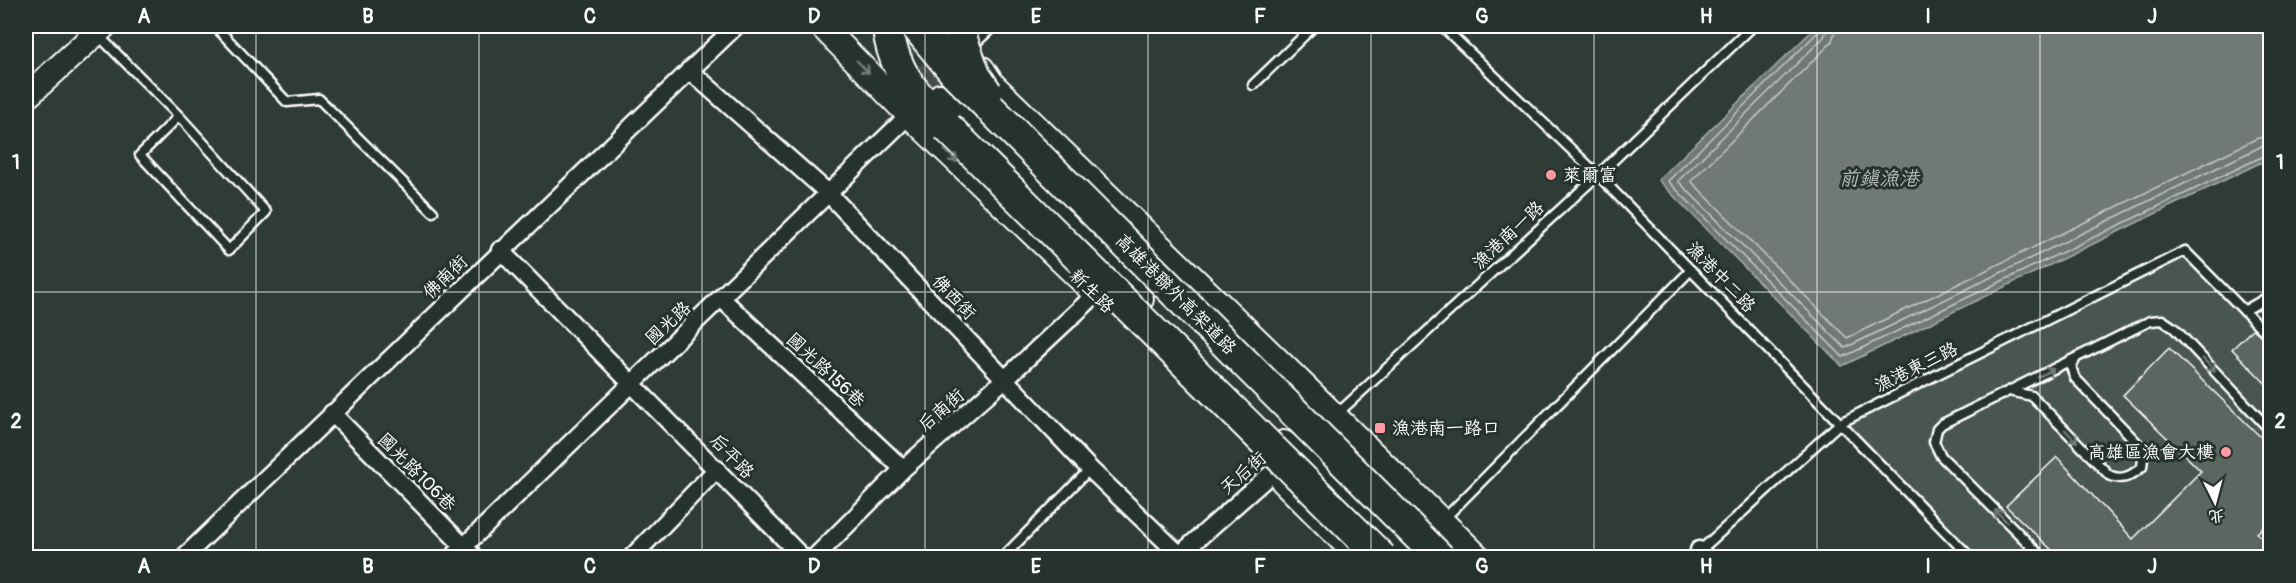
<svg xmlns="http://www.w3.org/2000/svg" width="2296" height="583" viewBox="0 0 2296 583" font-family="Pangolin,'LXGW WenKai TC',sans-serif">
<rect width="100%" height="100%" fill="#2f3b35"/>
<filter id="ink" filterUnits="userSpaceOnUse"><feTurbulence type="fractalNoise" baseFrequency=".0167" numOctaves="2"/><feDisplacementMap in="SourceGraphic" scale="12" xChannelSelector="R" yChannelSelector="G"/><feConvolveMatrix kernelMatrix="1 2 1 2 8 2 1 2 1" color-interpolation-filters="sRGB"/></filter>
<g filter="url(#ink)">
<path fill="#4a544f" stroke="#a4aaa7" stroke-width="1.5" d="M 2185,251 L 2270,338 L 2270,557 L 1971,557 L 1840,423 Z"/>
<path fill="#707975" stroke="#a9afac" stroke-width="1.5" d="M 1817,26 L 2270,26 L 2270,158 L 1842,366 L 1658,180 Z"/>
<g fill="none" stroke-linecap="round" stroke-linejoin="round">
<path stroke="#c6c9c8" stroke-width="1.5" d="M 1820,26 L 1818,32 L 1668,181 L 1843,357 L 2270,153
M 1828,26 L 1824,37 L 1678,181 L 1845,348 L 2262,146 L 2270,145
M 1837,26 L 1831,43 L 1691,181 L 1847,338 L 2258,138 L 2270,136"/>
</g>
<path fill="#5b6661" stroke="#fff" stroke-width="1.5" d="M 2271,312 L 2271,328 L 2262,320 Z
M 2253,329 L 2271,343 L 2271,389 L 2232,349 Z
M 2169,348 L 2271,447 L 2271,520 L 2257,533 L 2271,547 L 2271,551 L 2264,558 L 2060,558 L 2006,506 L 2057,457 L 2133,539 L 2201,471 L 2123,395 Z"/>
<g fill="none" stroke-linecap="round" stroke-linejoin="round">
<path stroke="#444f49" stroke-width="24" stroke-dasharray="24 12" stroke-linecap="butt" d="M 894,40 L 940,96"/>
<g stroke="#fff" stroke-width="13">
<path id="lane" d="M 215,26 L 287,102 L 319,99 L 433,212
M 1442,26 L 1598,175 L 1971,558
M 97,34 L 179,116 L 266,212 L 229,250 L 140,155 L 179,116
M 971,47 L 994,26
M 1253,85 L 1314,26
M 2244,311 L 2270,296
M 2013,392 L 2032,396 L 2109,475 C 2122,482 2132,475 2142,467 L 2144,450 L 2075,378 L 2071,367 L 2076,358
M 1337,414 L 1598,175 L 1753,26
M 1442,521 L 1691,270
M 1002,558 L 1090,469
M 1692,558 L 1840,423 L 2185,251 L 2270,337
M 2043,558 L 1941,456 L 1934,442 L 1937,429 L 1942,424 L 2150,321 L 2162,320 L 2174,328 L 2270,430"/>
</g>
<g stroke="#fff" stroke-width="21">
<path id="street" d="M 689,70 L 827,192 L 1090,469 L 1183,558
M 500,250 L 803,558
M 722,299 L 903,469
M 332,413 L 475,558
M 1699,550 L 1706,558
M 183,558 L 736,26
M 452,558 L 909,115
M 631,558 L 717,469
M 814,558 L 903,469 L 1005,379 L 1096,294
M 1176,558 L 1290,457"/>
</g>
<g stroke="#fff" stroke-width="28">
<path id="secondary" d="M 822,26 L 909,115 L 1091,289
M 982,69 L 992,84 L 1299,381 L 1314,433
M 940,96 L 1141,299
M 26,97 L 104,26
M 1301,383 L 1479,558
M 1284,443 L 1325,476 L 1404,558
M 1283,481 L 1360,558"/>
</g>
<g stroke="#fff" stroke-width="34">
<path id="highway" d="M 889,36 C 897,78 919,97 947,127"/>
</g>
<use href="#lane" stroke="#26332d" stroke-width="8"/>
<use href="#street" stroke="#26332d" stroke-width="16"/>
<use href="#secondary" stroke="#26332d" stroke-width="24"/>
<use href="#highway" stroke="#26332d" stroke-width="30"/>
<g stroke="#fff" stroke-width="34" stroke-linecap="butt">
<path id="highway-bridge" d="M 916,26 L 954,72 L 1440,558
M 957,26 L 975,75 L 987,93
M 947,127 L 1382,558"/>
</g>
<use href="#highway-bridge" stroke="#26332d" stroke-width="30"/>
</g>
<defs><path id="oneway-shaft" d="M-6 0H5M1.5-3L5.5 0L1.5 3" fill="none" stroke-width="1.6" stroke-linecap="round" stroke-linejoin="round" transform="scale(1.5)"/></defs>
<g stroke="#727a76">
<use href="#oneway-shaft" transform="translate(863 67) rotate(46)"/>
<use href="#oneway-shaft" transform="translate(951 156) rotate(44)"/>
<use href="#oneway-shaft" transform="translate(2209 365) rotate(47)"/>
<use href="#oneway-shaft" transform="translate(2046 373) rotate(-27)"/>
<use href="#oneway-shaft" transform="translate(2071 436) rotate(46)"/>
<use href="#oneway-shaft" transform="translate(2001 516) rotate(-135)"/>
</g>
</g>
<path fill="none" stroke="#fff" stroke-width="1.5" stroke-opacity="0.55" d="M 256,26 L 256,558M 479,26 L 479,558M 702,26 L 702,558M 925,26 L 925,558M 1148,26 L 1148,558M 1371,26 L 1371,558M 1594,26 L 1594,558M 1817,26 L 1817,558M 2040,26 L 2040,558M 26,292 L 2270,292"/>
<g fill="#ff9aa2" stroke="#26332d" stroke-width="2">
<circle cx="1551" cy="175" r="6"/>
<rect x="1374" y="422" width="12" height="12" rx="3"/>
<circle cx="2226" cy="452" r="6"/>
</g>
<g text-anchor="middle" stroke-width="6" stroke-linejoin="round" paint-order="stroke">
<g font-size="18" fill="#fff" stroke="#26332d" text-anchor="start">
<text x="1563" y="181">萊爾富</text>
<text x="1392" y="434">漁港南一路口</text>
<text x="2214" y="458" text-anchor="end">高雄區漁會大樓</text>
</g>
<g font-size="18" fill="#fff" stroke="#26332d">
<text transform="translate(1508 235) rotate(-43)" y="6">漁港南一路</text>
<text transform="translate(445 277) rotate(-44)" y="6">佛南街</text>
<text transform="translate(1721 277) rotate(46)" y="6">漁港中二路</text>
<text transform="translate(1092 291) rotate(44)" y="6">新生路</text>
<text transform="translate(1176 294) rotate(45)" y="6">高雄港聯外高架道路</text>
<text transform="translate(954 297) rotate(46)" y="6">佛西街</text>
<text transform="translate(668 323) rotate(-43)" y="6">國光路</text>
<text transform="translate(1916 367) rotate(-26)" y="6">漁港東三路</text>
<text transform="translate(826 370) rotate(43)" y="6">國光路156巷</text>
<text transform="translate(941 410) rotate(-41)" y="6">后南街</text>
<text transform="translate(732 456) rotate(46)" y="6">后平路</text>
<text transform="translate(417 472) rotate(45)" y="6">國光路106巷</text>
<text transform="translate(1243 473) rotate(-41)" y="6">天后街</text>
</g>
<g font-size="20" font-style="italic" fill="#b8bcba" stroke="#26332d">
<text x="1879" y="185">前鎮漁港</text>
</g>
</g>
<rect width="2296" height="583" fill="none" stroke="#26332d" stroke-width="66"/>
<g transform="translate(2215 502) rotate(174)" stroke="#26332d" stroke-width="4.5" paint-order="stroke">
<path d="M0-4.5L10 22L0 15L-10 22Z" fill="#ffffff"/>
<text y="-9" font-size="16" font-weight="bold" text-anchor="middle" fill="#ffffff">北</text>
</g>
<rect x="33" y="33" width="2230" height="517" fill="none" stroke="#fff" stroke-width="2"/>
<g font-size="20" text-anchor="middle" font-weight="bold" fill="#fff">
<text x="144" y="23">A</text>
<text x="368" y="23">B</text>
<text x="590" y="23">C</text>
<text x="814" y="23">D</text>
<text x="1036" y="23">E</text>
<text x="1260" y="23">F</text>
<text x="1482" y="23">G</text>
<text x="1706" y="23">H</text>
<text x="1928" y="23">I</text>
<text x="2152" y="23">J</text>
<text x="16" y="169">1</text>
<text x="2280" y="169">1</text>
<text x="16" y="428">2</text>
<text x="2280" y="428">2</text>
<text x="144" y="573">A</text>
<text x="368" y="573">B</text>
<text x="590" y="573">C</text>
<text x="814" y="573">D</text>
<text x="1036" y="573">E</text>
<text x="1260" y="573">F</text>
<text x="1482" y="573">G</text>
<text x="1706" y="573">H</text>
<text x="1928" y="573">I</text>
<text x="2152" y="573">J</text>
</g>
</svg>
